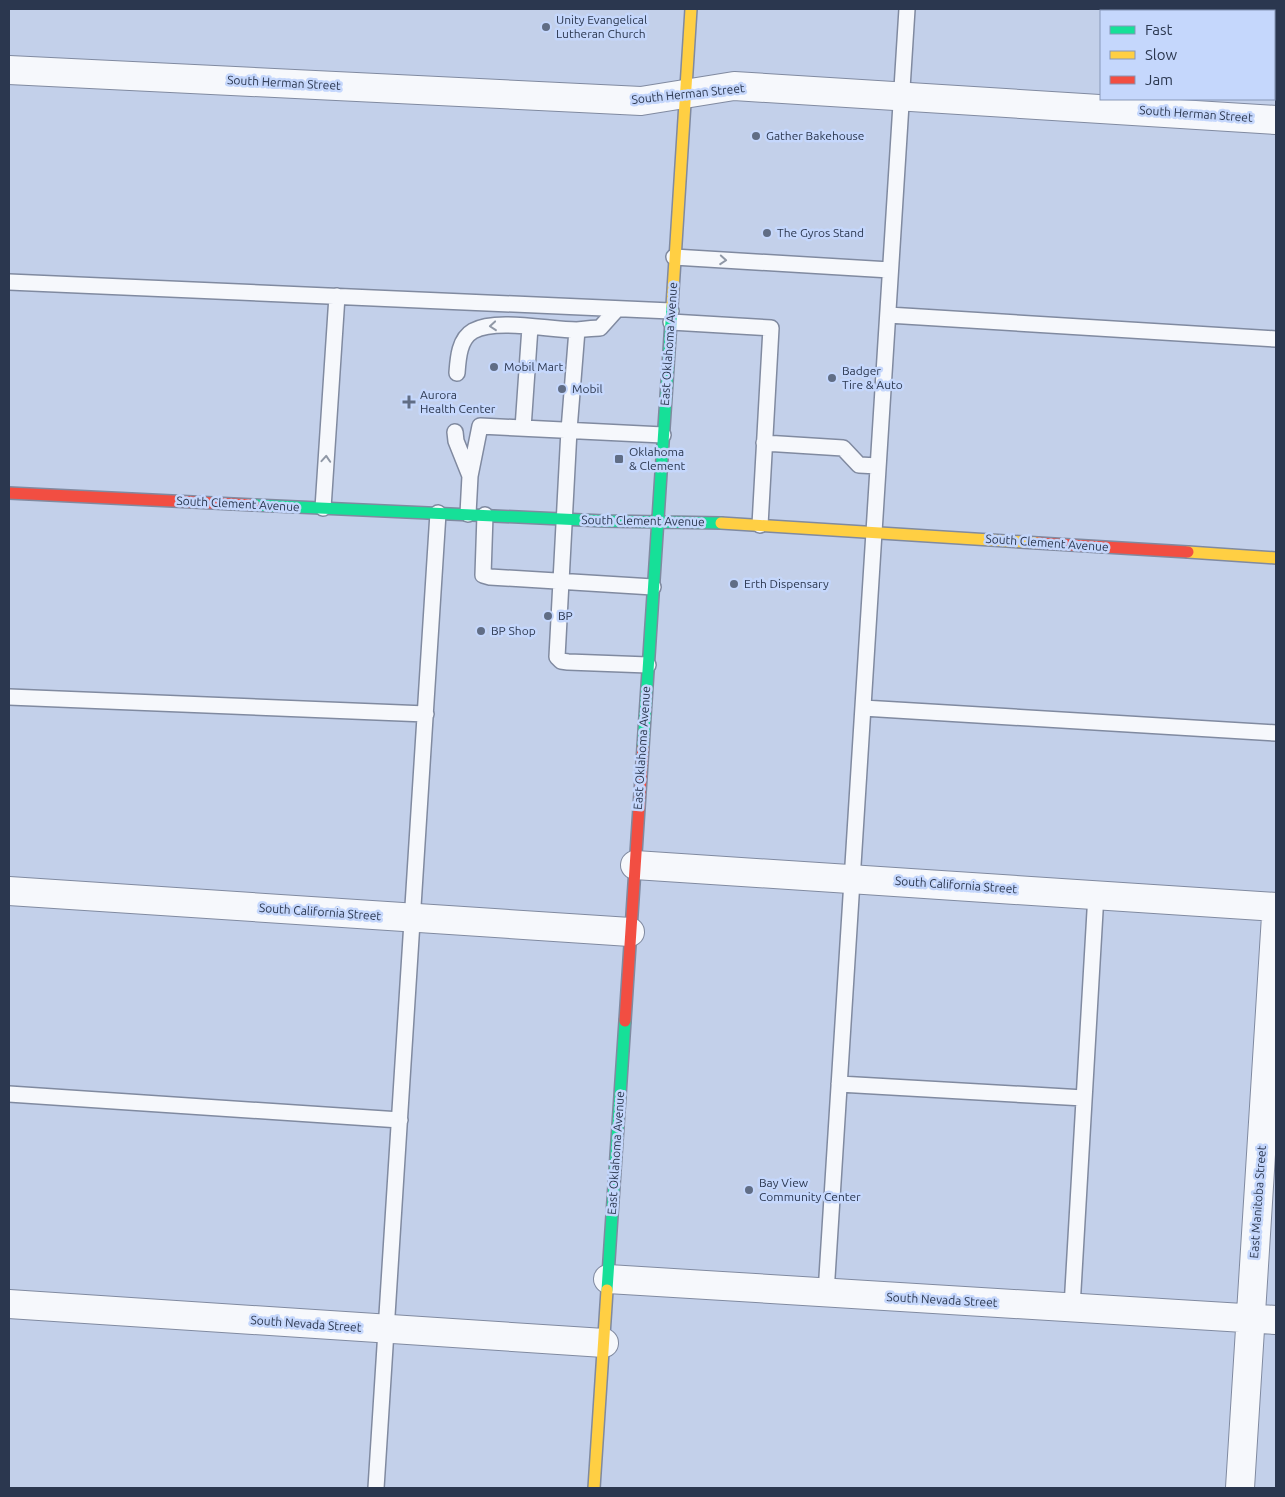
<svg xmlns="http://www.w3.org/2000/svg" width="1285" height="1497" viewBox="0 0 1285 1497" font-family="Ubuntu,sans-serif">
<rect width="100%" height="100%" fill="#c3d0ea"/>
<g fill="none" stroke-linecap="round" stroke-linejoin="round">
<g stroke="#808aa0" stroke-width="18">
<path id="lane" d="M 674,257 L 890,270
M 9,282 L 671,311
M 888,315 L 1276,339
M 671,322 L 771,328 L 760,525
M 577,330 L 569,430 L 557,657 L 561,661 L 568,662 L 648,665
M 457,373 C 458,359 459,339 473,331 C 496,318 549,330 577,330 C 585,329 593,328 600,328 L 617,309
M 523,428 L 530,327
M 455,432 L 456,441 L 470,476
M 764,443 L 843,448 L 859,465 L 878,466
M 323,508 L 337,296
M 468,514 L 470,476 L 480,426 L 663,435
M 485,515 L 483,575 L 490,577 L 653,587
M 9,697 L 426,714
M 863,708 L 1276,733
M 839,1084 L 1084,1098
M 9,1094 L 400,1120
M 826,1293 L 907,9
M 1072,1307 L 1096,894
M 376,1488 L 438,513"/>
</g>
<g stroke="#808aa0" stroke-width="30">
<path id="street" d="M 9,70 L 641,101 L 734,86 L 1276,120
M 635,865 L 1276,907
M 9,891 L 630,932
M 608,1279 L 1276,1320
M 9,1304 L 604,1343
M 1240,1488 L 1276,916"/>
</g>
<g stroke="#808aa0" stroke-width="14">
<path id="fast" d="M 254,505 L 604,521 L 721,523
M 643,747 L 672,306
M 607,1290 L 625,1021"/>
</g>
<g stroke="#808aa0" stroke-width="14">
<path id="slow" d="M 672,306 L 691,9
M 721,523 L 1038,543
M 1188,552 L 1276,558
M 594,1488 L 607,1290"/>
</g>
<g stroke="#808aa0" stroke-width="14">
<path id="jam" d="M 9,493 L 254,505
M 1038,543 L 1188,552
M 625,1021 L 643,747"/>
</g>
<use href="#lane" stroke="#f6f8fc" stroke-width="15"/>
<use href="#street" stroke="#f6f8fc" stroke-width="28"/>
<use href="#fast" stroke="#16e098" stroke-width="11"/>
<use href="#slow" stroke="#ffcf43" stroke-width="11"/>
<use href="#jam" stroke="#f24e42" stroke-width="11"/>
</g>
<defs><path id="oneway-chevron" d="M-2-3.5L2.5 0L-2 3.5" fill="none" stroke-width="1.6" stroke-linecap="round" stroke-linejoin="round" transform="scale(1.25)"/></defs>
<g stroke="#9098a6">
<use href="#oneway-chevron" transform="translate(723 260) rotate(4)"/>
<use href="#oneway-chevron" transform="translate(493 326) rotate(175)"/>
<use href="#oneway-chevron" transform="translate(326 459) rotate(-86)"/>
</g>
<g fill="#606d85" stroke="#c5d7fc" stroke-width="2">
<circle cx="546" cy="27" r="5"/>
<circle cx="756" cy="136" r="5"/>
<circle cx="767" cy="233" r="5"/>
<circle cx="494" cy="367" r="5"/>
<circle cx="832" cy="378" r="5"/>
<circle cx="562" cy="389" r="5"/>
<path d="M406.5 394.5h5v5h5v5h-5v5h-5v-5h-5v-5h5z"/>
<rect x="614" y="454" width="10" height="10" rx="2.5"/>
<circle cx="734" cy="584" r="5"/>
<circle cx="548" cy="616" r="5"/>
<circle cx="481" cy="631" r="5"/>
<circle cx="749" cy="1190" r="5"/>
</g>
<g text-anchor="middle" stroke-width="5" stroke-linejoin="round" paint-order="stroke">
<g font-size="12" fill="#2b374f" stroke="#c5d7fc" text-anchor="start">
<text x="556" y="24">Unity Evangelical<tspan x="556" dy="14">Lutheran Church</tspan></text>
<text x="766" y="140">Gather Bakehouse</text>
<text x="777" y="237">The Gyros Stand</text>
<text x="504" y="371">Mobil Mart</text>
<text x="842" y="375">Badger<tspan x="842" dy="14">Tire &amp; Auto</tspan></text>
<text x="572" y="393">Mobil</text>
<text x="420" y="399">Aurora<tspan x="420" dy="14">Health Center</tspan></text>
<text x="629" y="456">Oklahoma<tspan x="629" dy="14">&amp; Clement</tspan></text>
<text x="744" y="588">Erth Dispensary</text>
<text x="558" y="620">BP</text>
<text x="491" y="635">BP Shop</text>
<text x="759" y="1187">Bay View<tspan x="759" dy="14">Community Center</tspan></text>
</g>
<g font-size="12" fill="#2b374f" stroke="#c5d7fc">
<text transform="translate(284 83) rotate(3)" y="4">South Herman Street</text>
<text transform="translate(688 94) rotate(-6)" y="4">South Herman Street</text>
<text transform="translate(1196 114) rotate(4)" y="4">South Herman Street</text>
<text transform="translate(669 344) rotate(-86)" y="4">East Oklahoma Avenue</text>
<text transform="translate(238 504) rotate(3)" y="4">South Clement Avenue</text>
<text transform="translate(643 521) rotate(1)" y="4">South Clement Avenue</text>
<text transform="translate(1047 543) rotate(4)" y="4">South Clement Avenue</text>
<text transform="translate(642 748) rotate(-86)" y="4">East Oklahoma Avenue</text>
<text transform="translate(956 885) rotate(4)" y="4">South California Street</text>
<text transform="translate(320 912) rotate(4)" y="4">South California Street</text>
<text transform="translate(616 1153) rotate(-86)" y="4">East Oklahoma Avenue</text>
<text transform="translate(1258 1202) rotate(-86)" y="4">East Manitoba Street</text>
<text transform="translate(942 1300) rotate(3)" y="4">South Nevada Street</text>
<text transform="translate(306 1324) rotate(4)" y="4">South Nevada Street</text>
</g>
</g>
<rect width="1285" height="1497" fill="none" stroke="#2b374f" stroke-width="20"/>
<rect x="1100" y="10" width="175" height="90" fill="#c5d7fc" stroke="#8797b7"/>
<rect x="1110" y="26" width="25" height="8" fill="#16e098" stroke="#8797b7"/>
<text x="1145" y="35" font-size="15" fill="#2b374f">Fast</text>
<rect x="1110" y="51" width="25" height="8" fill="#ffcf43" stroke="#8797b7"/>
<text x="1145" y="60" font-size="15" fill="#2b374f">Slow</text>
<rect x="1110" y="76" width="25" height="8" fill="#f24e42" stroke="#8797b7"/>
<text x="1145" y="85" font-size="15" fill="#2b374f">Jam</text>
</svg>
